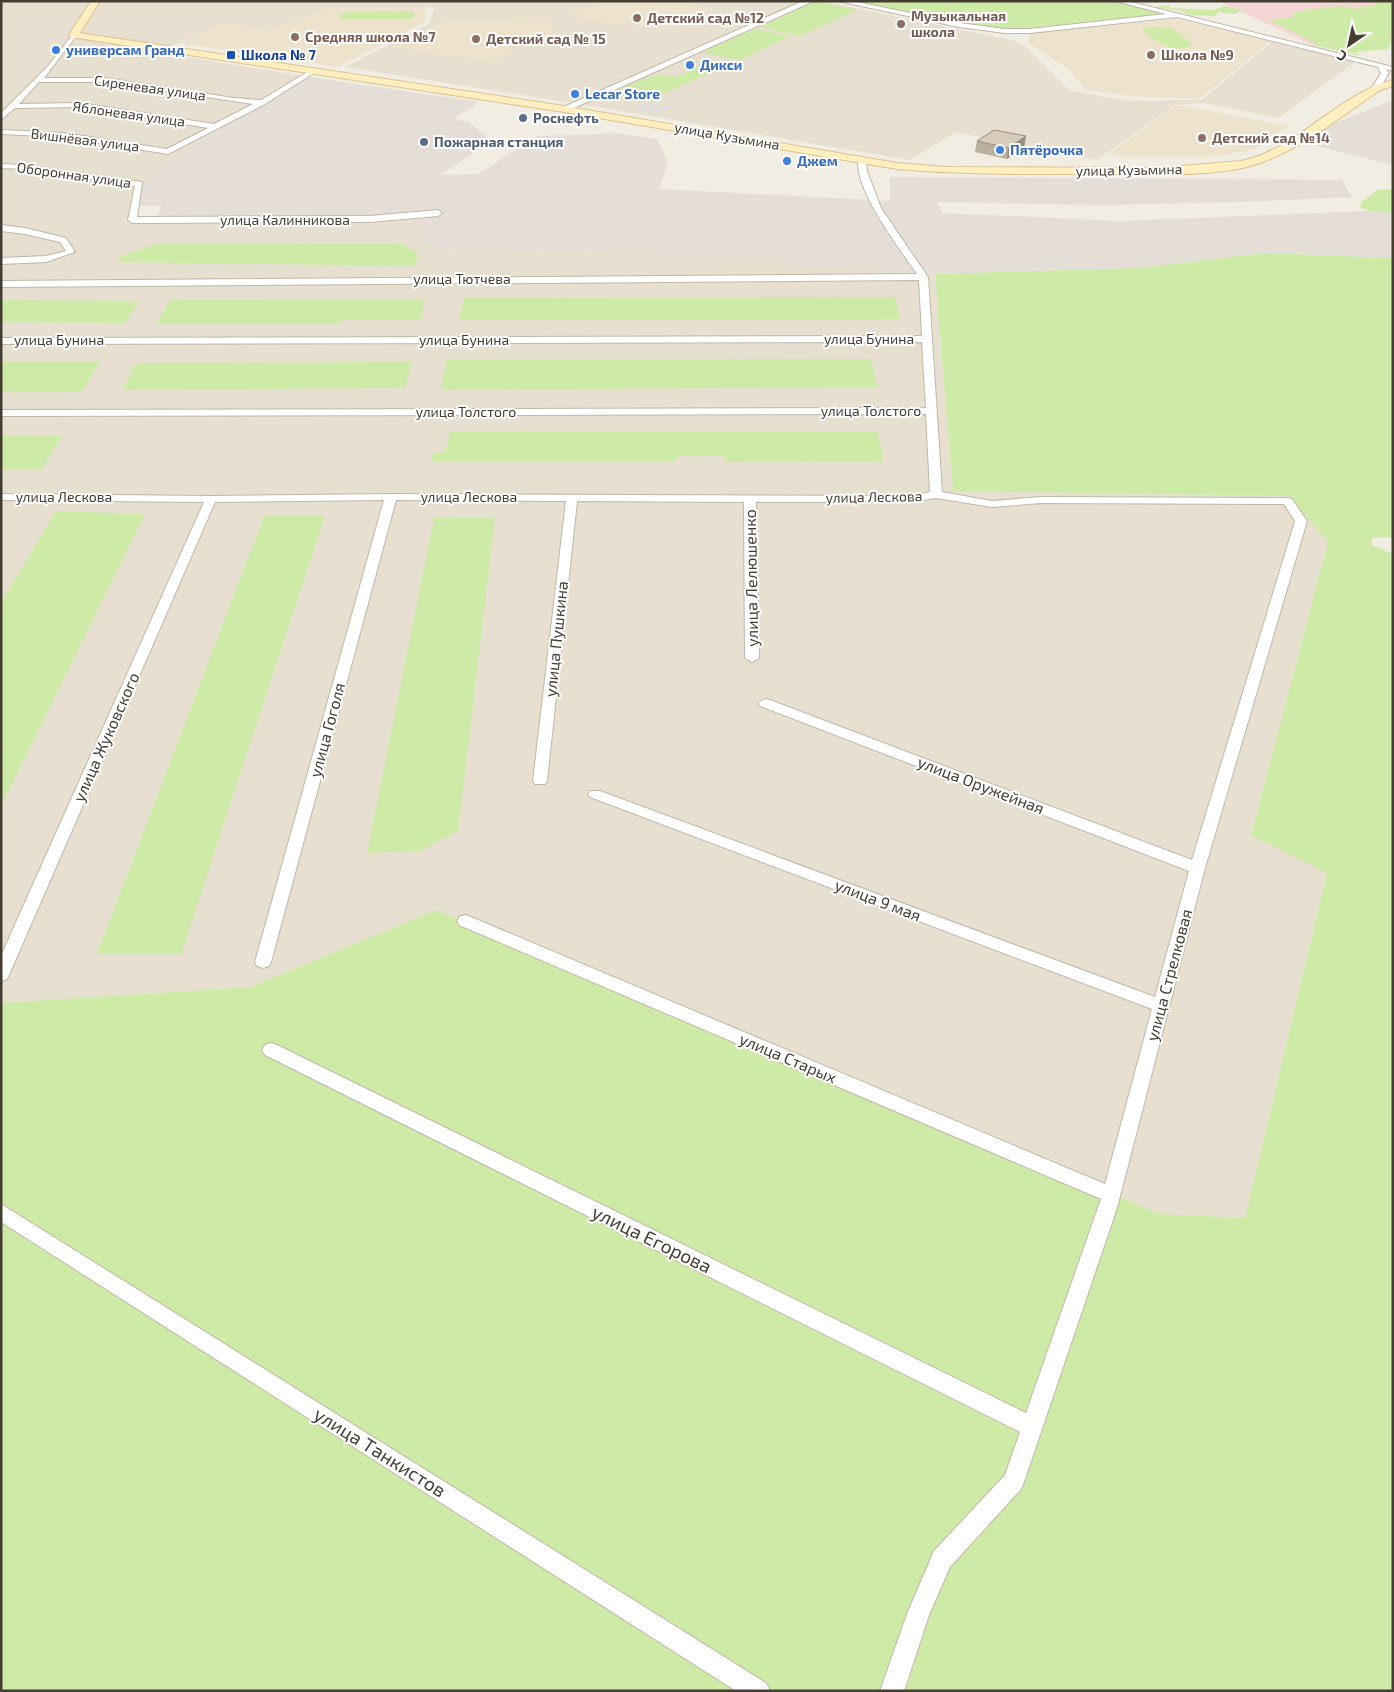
<svg xmlns="http://www.w3.org/2000/svg" width="1394" height="1692" viewBox="0 0 1394 1692" font-family="'Exo 2',sans-serif">
<rect width="100%" height="100%" fill="#f2ede2"/>
<path fill="#e7dfd0" d="M 1,1 L 820,1 L 1012,40 L 1025,46 L 1069,90 L 1127,101 L 1202,100 L 1272,42 L 1355,62 L 1278,118 L 1205,103 L 1175,105 L 1097,160 L 956,132 L 910,160 L 586,105 L 345,67 L 429,24 L 435,7 L 327,9 L 270,31 L 223,24 L 156,52 L 309,77 L 266,104 L 200,139 L 184,153 L 136,186 L 127,223 L 365,222 L 421,219 L 442,252 L 464,247 L 771,258 L 802,265 L 935,274 L 953,491 L 1289,496 L 1328,542 L 1251,835 L 1327,872 L 1245,1218 L 1160,1214 L 436,910 L 251,987 L 1,1003 Z"/>
<path fill="#e4ded7" d="M 309,77 L 479,102 L 453,119 L 469,122 L 491,141 L 440,175 L 478,174 L 537,136 L 605,134 L 608,132 L 657,139 L 668,162 L 659,189 L 890,201 L 890,177 L 1342,180 L 1352,197 L 1242,202 L 1099,205 L 937,202 L 942,213 L 1121,221 L 1369,211 L 1393,213 L 1393,258 L 1265,253 L 1139,268 L 935,274 L 802,265 L 771,258 L 464,247 L 442,252 L 415,233 L 420,219 L 365,222 L 154,223 L 162,206 L 131,206 L 136,186 L 184,153 L 200,139 L 266,104 Z
M 1393,100 L 1393,165 L 1318,146 L 1313,139 L 1326,127 Z"/>
<path fill="#ede2cb" d="M 601,1 L 682,1 L 714,8 L 662,30 L 565,16 Z
M 426,7 L 425,20 L 423,23 L 338,67 L 179,43 L 223,24 L 270,31 L 327,9 Z
M 551,18 L 553,36 L 533,45 L 522,42 L 504,49 L 515,52 L 492,62 L 391,47 L 446,20 Z
M 1176,19 L 1271,41 L 1199,99 L 1131,96 L 1086,90 L 1067,68 L 1027,42 L 1031,33 Z
M 1175,106 L 1185,106 L 1288,126 L 1256,149 L 1211,157 L 1126,157 L 1109,154 Z"/>
<path fill="#f4d7d4" d="M 1219,1 L 1393,1 L 1393,41 L 1330,48 L 1310,44 Z"/>
<path fill="#ceeaa7" d="M 817,1 L 857,10 L 800,36 L 759,27 Z
M 846,1 L 1113,1 L 1168,14 L 1009,30 L 978,27 Z
M 1373,1 L 1393,1 L 1393,36 L 1349,42 L 1315,43 L 1269,20 L 1293,17 L 1295,12 C 1312,10 1340,3 1356,8 C 1362,10 1368,14 1374,15 L 1360,9 L 1360,7 L 1375,5 L 1375,3 Z
M 1169,5 L 1171,6 L 1169,8 L 1171,8 L 1213,10 L 1225,6 L 1241,10 L 1235,14 L 1218,12 L 1216,16 L 1189,15 L 1182,11 L 1154,7 Z
M 409,11 L 415,13 L 411,19 L 340,19 L 341,14 L 348,12 Z
M 1163,27 L 1171,28 L 1193,44 C 1174,56 1156,41 1142,30 L 1144,28 Z
M 752,30 L 759,30 L 790,36 L 740,60 L 705,53 L 705,51 Z
M 1393,37 L 1393,44 L 1387,45 L 1390,47 L 1388,49 L 1356,52 L 1359,55 L 1356,55 L 1313,45 Z
M 706,63 L 724,66 L 650,100 L 615,92 L 638,81 L 662,74 L 676,77 Z
M 1379,189 L 1393,190 L 1393,213 L 1369,211 L 1360,207 L 1361,202 Z
M 159,243 L 404,244 L 419,255 L 414,266 L 116,262 L 121,256 Z
M 1265,253 L 1393,258 L 1393,538 L 1387,537 L 1372,538 L 1372,545 L 1393,554 L 1393,1691 L 1,1691 L 1,1003 L 251,987 L 436,910 L 1160,1214 L 1245,1218 L 1327,873 L 1251,835 L 1328,542 L 1289,496 L 953,491 L 935,274 L 1139,268 Z
M 895,297 L 900,319 L 459,320 L 464,298 Z
M 425,299 L 420,320 L 342,320 L 340,324 L 156,324 L 170,300 Z
M 1,300 L 139,301 L 125,323 L 122,323 L 1,322 Z
M 871,359 L 877,387 L 440,390 L 447,360 Z
M 100,362 L 82,391 L 1,392 L 1,362 Z
M 412,362 L 405,388 L 122,390 L 136,363 Z
M 450,432 L 878,432 L 883,461 L 725,462 L 724,456 L 677,456 L 676,461 L 431,461 L 433,453 L 445,452 Z
M 1,436 L 62,436 L 42,469 L 1,469 Z
M 56,511 L 145,514 L 1,806 L 1,603 Z
M 264,516 L 325,516 L 181,954 L 97,954 Z
M 495,517 L 458,831 L 420,851 L 367,853 L 434,518 Z"/>
<path fill="#e2dfdb" d="M 649,102 L 670,108 L 656,114 L 634,109 Z"/>
<g fill="none" stroke-linecap="round" stroke-linejoin="round">
<g stroke="#c1b7a7" stroke-width="2">
<path id="minor" d="M 838,1 L 852,1 L 959,23 L 1005,29 L 1030,29 L 1166,14 L 1115,1 L 1127,1 L 1393,67 L 1393,71 L 1386,69 L 1389,73 L 1380,88 L 1373,90 L 1372,88 L 1381,73 L 1378,67 L 1177,17 L 1030,33 L 1005,33 L 959,27 Z
M 74,33 L 77,35 L 44,78 L 105,78 L 234,98 L 261,100 L 311,70 L 317,71 L 265,104 L 168,154 L 64,137 L 1,134 L 1,130 L 64,133 L 167,149 L 208,128 L 80,107 L 15,108 L 1,120 L 1,113 L 48,66 ZM 39,82 L 105,82 L 253,104 L 214,124 L 80,103 L 19,104 Z
M 859,158 L 866,160 L 867,171 L 881,208 L 928,277 L 942,492 L 992,501 L 1041,497 L 1288,498 L 1292,499 L 1307,521 L 1205,868 L 1117,1208 L 1024,1482 L 1021,1489 L 950,1567 L 929,1615 L 904,1691 L 880,1691 L 907,1614 L 934,1551 L 1005,1475 L 1020,1432 L 265,1055 L 262,1050 L 265,1045 L 271,1043 L 277,1045 L 1026,1413 L 1101,1199 L 459,925 L 457,921 L 459,917 L 465,915 L 471,917 L 1105,1184 L 1152,1009 L 590,797 L 588,794 L 590,791 L 600,791 L 1155,997 L 1189,871 L 760,706 L 758,703 L 765,699 L 770,700 L 1192,860 L 1295,521 L 1284,504 L 1041,503 L 992,507 L 936,498 L 910,502 L 756,502 L 759,658 L 752,662 L 745,658 L 744,502 L 577,501 L 547,781 L 545,784 L 535,784 L 533,781 L 566,501 L 396,500 L 271,962 L 269,966 L 263,968 L 257,966 L 255,962 L 384,500 L 215,502 L 9,975 L 7,979 L 1,981 L 1,956 L 204,502 L 1,500 L 1,494 L 211,496 L 391,494 L 910,496 L 930,492 L 926,414 L 1,416 L 1,410 L 926,408 L 922,342 L 1,344 L 1,338 L 922,336 L 919,280 L 1,287 L 1,281 L 917,274 C 901,251 851,185 859,158 Z
M 1,164 L 25,165 L 142,182 L 137,217 L 370,216 L 438,210 L 442,213 L 438,216 L 370,222 L 132,223 L 128,220 L 135,186 L 25,169 L 1,168 Z
M 1,225 L 25,228 L 66,238 L 75,252 L 46,262 L 1,264 L 1,258 L 46,256 L 66,251 L 60,242 L 25,234 L 1,231 Z
M 1,1204 L 766,1683 L 770,1691 L 736,1691 L 1,1222 Z"/>
</g>
<g stroke="#c1b7a7" stroke-width="2">
<path id="tertiary" d="M 803,1 L 814,1 L 567,111 L 564,112 L 559,109 Z"/>
</g>
<g stroke="#d9c390" stroke-width="2">
<path id="secondary" d="M 91,1 L 100,1 L 80,33 L 564,106 L 897,163 L 946,167 L 1157,168 L 1241,161 C 1299,149 1337,94 1393,80 L 1393,86 L 1380,90 C 1345,114 1299,150 1260,163 C 1217,178 1148,174 1102,174 C 1033,174 965,175 897,169 L 564,112 L 71,37 L 69,35 Z"/>
</g>
<use href="#minor" fill="#fff" fill-rule="evenodd"/>
<use href="#tertiary" fill="#fff" fill-rule="evenodd"/>
<use href="#secondary" fill="#ffeebf" fill-rule="evenodd"/>
</g>
<path fill="#baafa0" d="M 1026,136 L 1024,147 L 1007,159 L 975,152 L 977,141 Z"/>
<path fill="#978e82" d="M 1026,136 L 1024,147 L 1007,159 L 1008,148 Z"/>
<path fill="#d8cbba" stroke="#978e82" d="M 994,130 L 1026,136 L 1008,148 L 977,141 Z"/>
<g fill="#8d6e63" stroke="#fff" stroke-width="2">
<circle cx="637" cy="18" r="5"/>
<circle cx="901" cy="24" r="5"/>
<circle cx="295" cy="37" r="5"/>
<circle cx="476" cy="39" r="5"/>
<circle cx="1151" cy="55" r="5"/>
<circle cx="1202" cy="138" r="5"/>
</g>
<g fill="#3f7fe0" stroke="#fff" stroke-width="2">
<circle cx="56" cy="50" r="5"/>
<circle cx="690" cy="65" r="5"/>
<circle cx="575" cy="94" r="5"/>
<circle cx="1000" cy="150" r="5"/>
<circle cx="787" cy="161" r="5"/>
</g>
<rect fill="#1a4fb4" stroke="#fff" stroke-width="2" x="226" y="50" width="10" height="10" rx="2.5"/>
<g fill="#5c6f8a" stroke="#fff" stroke-width="2">
<circle cx="523" cy="118" r="5"/>
<circle cx="424" cy="142" r="5"/>
</g>
<g text-anchor="middle" stroke-width="4" stroke-linejoin="round" paint-order="stroke">
<g font-size="14" font-weight="bold" fill="#785e54" stroke="#fff" text-anchor="start">
<text x="911" y="21">Музыкальная<tspan x="911" dy="16">школа</tspan></text>
<text x="647" y="23">Детский сад №12</text>
<text x="305" y="42">Средняя школа №7</text>
<text x="486" y="44">Детский сад № 15</text>
<text x="1161" y="60">Школа №9</text>
<text x="1212" y="143">Детский сад №14</text>
</g>
<g font-size="14" font-weight="bold" fill="#366cbe" stroke="#fff" text-anchor="start">
<text x="66" y="55">универсам Гранд</text>
<text x="700" y="70">Дикси</text>
<text x="585" y="99">Lecar Store</text>
<text x="1010" y="155">Пятёрочка</text>
<text x="797" y="166">Джем</text>
</g>
<g font-size="14" font-weight="bold" fill="#164399" stroke="#fff" text-anchor="start">
<text x="241" y="60">Школа № 7</text>
</g>
<g font-size="14" fill="#443d32" stroke="#fff">
<text transform="translate(150 88) rotate(8)" y="5">Сиреневая улица</text>
<text transform="translate(129 114) rotate(8)" y="5">Яблоневая улица</text>
<text transform="translate(727 136) rotate(10)" y="5">улица Кузьмина</text>
<text transform="translate(85 140) rotate(7)" y="5">Вишнёвая улица</text>
<text transform="translate(1129 170) rotate(-1)" y="5">улица Кузьмина</text>
<text transform="translate(74 175) rotate(8)" y="5">Оборонная улица</text>
<text x="285" y="225">улица Калинникова</text>
<text x="462" y="284">улица Тютчева</text>
<text x="869" y="344">улица Бунина</text>
<text x="59" y="345">улица Бунина</text>
<text x="464" y="345">улица Бунина</text>
<text x="871" y="416">улица Толстого</text>
<text x="466" y="417">улица Толстого</text>
<text x="64" y="502">улица Лескова</text>
<text x="469" y="502">улица Лескова</text>
<text transform="translate(874 497) rotate(-1)" y="5">улица Лескова</text>
</g>
<g font-size="14" font-weight="bold" fill="#4e5e75" stroke="#fff" text-anchor="start">
<text x="533" y="123">Роснефть</text>
<text x="434" y="147">Пожарная станция</text>
</g>
<g font-size="16" fill="#443d32" stroke="#fff">
<text transform="translate(751 578) rotate(-91)" y="6">улица Лелюшенко</text>
<text transform="translate(556 639) rotate(-84)" y="6">улица Пушкина</text>
<text transform="translate(327 730) rotate(-75)" y="6">улица Гоголя</text>
<text transform="translate(106 737) rotate(-66)" y="6">улица Жуковского</text>
<text transform="translate(981 785) rotate(21)" y="6">улица Оружейная</text>
<text transform="translate(878 900) rotate(21)" y="6">улица 9 мая</text>
<text transform="translate(1169 975) rotate(-75)" y="6">улица Стрелковая</text>
<text transform="translate(788 1058) rotate(23)" y="6">улица Старых</text>
</g>
<g font-size="19" fill="#443d32" stroke="#fff">
<text transform="translate(652 1239) rotate(26)" y="7">улица Егорова</text>
<text transform="translate(380 1452) rotate(32)" y="7">улица Танкистов</text>
</g>
</g>
<rect width="1394" height="1692" fill="none" stroke="#443d32" stroke-width="5"/>
<g transform="translate(1349 45) rotate(214)" stroke="#ffffff" stroke-width="4" paint-order="stroke">
<path d="M0-4L9 19L0 12L-9 19Z" fill="#443d32"/>
<text y="-8" font-size="14" font-weight="bold" text-anchor="middle" fill="#443d32">С</text>
</g>
</svg>
